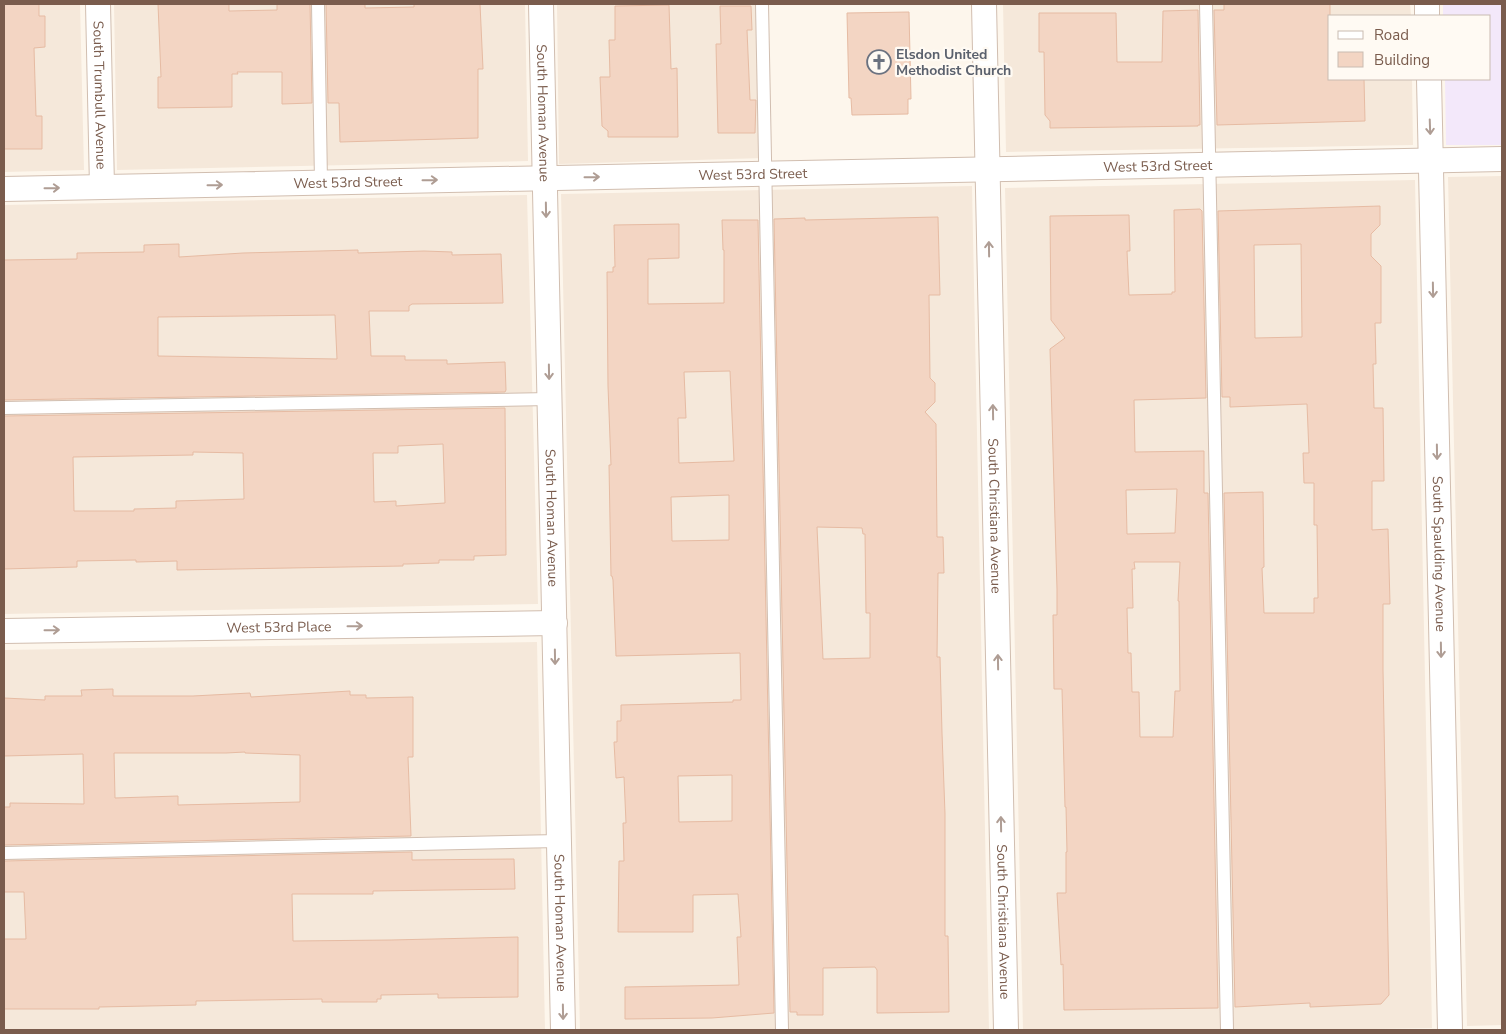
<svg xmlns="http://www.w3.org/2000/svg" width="1506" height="1034" viewBox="0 0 1506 1034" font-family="'Nunito Sans',sans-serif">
<rect width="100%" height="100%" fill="#fdf6ec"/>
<path fill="#f5e8da" d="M 4,4 L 80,4 L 84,170 L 4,172 Z
M 114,4 L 525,4 L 528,161 L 117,170 Z
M 557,4 L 762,4 L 765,158 L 559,164 Z
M 1003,4 L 1410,4 L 1411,16 L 1330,16 L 1330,79 L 1412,79 L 1413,145 L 1006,152 Z
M 1502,176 L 1502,1025 L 1467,1026 L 1448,177 Z
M 1415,180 L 1432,1028 L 1318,1030 L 1023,1030 L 1005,188 Z
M 972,186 L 989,1030 L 580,1030 L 561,194 Z
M 527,195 L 538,604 L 4,614 L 4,205 Z
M 537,642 L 545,1030 L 4,1030 L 4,650 Z"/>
<path fill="#f3e8fa" d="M 1443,4 L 1502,4 L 1502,145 L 1446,145 L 1445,79 L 1490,79 L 1490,16 L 1443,16 Z"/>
<path fill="#f3d5c3" stroke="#e6bba3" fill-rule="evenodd" d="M 4,4 L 39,4 L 39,16 L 45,16 L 45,47 L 34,48 L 36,116 L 42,116 L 42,149 L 4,149 Z
M 158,4 L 229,4 L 229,11 L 277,10 L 277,4 L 310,4 L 312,103 L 282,104 L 282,72 L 237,72 L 238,74 L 232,74 L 232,107 L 158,108 L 158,77 L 161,77 Z
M 326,4 L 365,4 L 365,8 L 414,7 L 414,4 L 480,4 L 483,69 L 478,69 L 478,138 L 340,142 L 339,103 L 328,103 Z
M 1224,4 L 1330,4 L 1330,79 L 1364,79 L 1365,121 L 1217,125 L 1214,10 L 1224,10 Z
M 669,5 L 671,69 L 677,68 L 678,137 L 608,137 L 608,131 L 602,126 L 600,77 L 610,77 L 609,40 L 615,40 L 615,6 Z
M 720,6 L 751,6 L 752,30 L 747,30 L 750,100 L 756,100 L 755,133 L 718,133 L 716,44 L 721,44 Z
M 1198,10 L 1200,125 L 1198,125 L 1198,126 L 1050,128 L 1050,121 L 1045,115 L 1044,52 L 1039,52 L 1039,13 L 1116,13 L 1117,62 L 1162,62 L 1163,11 Z
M 909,12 L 911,99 L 908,99 L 908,114 L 852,115 L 851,98 L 849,98 L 847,13 Z
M 1380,206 L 1380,225 L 1371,234 L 1371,256 L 1381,266 L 1381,323 L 1375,323 L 1376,364 L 1373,364 L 1374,408 L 1383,408 L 1384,481 L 1372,481 L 1372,530 L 1388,529 L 1390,604 L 1383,604 L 1383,670 L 1389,995 L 1381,1004 L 1310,1007 L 1310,1003 L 1235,1007 L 1224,493 L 1263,492 L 1264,567 L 1262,568 L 1264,613 L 1314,613 L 1314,598 L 1318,598 L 1317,525 L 1314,525 L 1314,483 L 1304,483 L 1303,453 L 1309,453 L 1307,404 L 1230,407 L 1230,397 L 1222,397 L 1218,211 ZM 1301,244 L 1302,337 L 1255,338 L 1254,245 Z
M 1200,209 L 1202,211 L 1206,398 L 1134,400 L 1135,452 L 1204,451 L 1204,493 L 1208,493 L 1218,1008 L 1064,1010 L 1063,964 L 1061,965 L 1057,893 L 1066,893 L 1066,852 L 1067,852 L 1066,807 L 1065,807 L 1062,689 L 1054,689 L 1053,615 L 1057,615 L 1057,589 L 1050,349 L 1065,338 L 1051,320 L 1050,216 L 1129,215 L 1130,251 L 1127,251 L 1129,295 L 1172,294 L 1172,292 L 1175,292 L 1174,210 ZM 1177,489 L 1175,533 L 1127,534 L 1126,490 ZM 1134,562 L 1180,562 L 1178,601 L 1179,601 L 1180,691 L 1175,691 L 1173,737 L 1140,737 L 1139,692 L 1132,692 L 1131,653 L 1128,653 L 1127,608 L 1133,608 L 1132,569 L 1135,569 Z
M 938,217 L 940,295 L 929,295 L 930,378 L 935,383 L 935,402 L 925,412 L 936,424 L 937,537 L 943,537 L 944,573 L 938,573 L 937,657 L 940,657 L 942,733 L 945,814 L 945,936 L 948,936 L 949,1012 L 877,1013 L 877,970 L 875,967 L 823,968 L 823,1015 L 797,1015 L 797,1012 L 790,1012 L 774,219 L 805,218 L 805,220 ZM 817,527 L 862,528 L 863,534 L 865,534 L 866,613 L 870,613 L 870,658 L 823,659 Z
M 722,220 L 758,220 L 774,1013 L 712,1018 L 625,1019 L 625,987 L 739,985 L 737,937 L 741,937 L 738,894 L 693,895 L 693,932 L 618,932 L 619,861 L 624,861 L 623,823 L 626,823 L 624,777 L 616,778 L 614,742 L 617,742 L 617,721 L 621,721 L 621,705 L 733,702 L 733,700 L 741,700 L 740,653 L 616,656 L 613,580 L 612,576 L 611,576 L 609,465 L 611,465 L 608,386 L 607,272 L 613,272 L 613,267 L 615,267 L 614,225 L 679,224 L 679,258 L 648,259 L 648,304 L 724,303 L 724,250 L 723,250 ZM 730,371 L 734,461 L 679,463 L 678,418 L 686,418 L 684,372 ZM 729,495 L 729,540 L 672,541 L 671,497 ZM 732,775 L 732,821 L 679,822 L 678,776 Z
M 179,244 L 179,257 L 243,253 L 358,250 L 358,253 L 424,251 L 452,252 L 452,255 L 501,254 L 503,303 L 412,304 L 409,306 L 409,311 L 369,311 L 371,356 L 405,356 L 405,360 L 447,360 L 447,364 L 505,362 L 506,390 L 505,392 L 4,400 L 4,260 L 77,259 L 77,253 L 144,252 L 144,245 ZM 335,315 L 337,359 L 158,356 L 158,317 Z
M 505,408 L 506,555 L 474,556 L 474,560 L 439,560 L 439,563 L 407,564 L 403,564 L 403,566 L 177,570 L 177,561 L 136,562 L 136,560 L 77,561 L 77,567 L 4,569 L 4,416 ZM 443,444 L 445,503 L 396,506 L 396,501 L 374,502 L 373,453 L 398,453 L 398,446 ZM 193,452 L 243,453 L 244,499 L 176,501 L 176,508 L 134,509 L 134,511 L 74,511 L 73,457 L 193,455 Z
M 113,689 L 113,696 L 193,696 L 250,693 L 251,697 L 350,691 L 350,695 L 366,695 L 366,698 L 413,697 L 413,757 L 408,757 L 411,836 L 4,845 L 4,807 L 10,807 L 10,803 L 84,804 L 83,754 L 4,756 L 4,698 L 45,700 L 45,696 L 82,696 L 81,690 ZM 245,752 L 245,753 L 300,755 L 300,802 L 178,805 L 178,796 L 115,798 L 114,753 L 226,753 Z
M 412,852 L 412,860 L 514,859 L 515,889 L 373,891 L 373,894 L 292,894 L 293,941 L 391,940 L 518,937 L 518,997 L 438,998 L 438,994 L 381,995 L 381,999 L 377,999 L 377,1002 L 322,1002 L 322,999 L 196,1001 L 196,1005 L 99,1007 L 99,1009 L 4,1009 L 4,939 L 26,939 L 24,892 L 4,892 L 4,861 Z"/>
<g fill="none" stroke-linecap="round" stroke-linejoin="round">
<g stroke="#d1beb0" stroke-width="14">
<path id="service" d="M 318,4 L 321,182
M 762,4 L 782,1030
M 1206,4 L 1227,1030
M 4,408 L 550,399
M 4,853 L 559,841"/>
</g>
<g stroke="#d1beb0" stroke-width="26">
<g id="minor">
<path id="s1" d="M 98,4 L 102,187"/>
<path id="s2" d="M 541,4 L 563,1030"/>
<path id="s3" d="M 984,4 L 1006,1030"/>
<path d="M 1427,4 L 1427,16"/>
<path id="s4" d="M 1429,79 L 1450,1030"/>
<path id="s5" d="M 4,189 L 1502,159"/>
<path id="s6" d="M 4,631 L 555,623"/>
</g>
</g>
<use href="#service" stroke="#fff" stroke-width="12"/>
<use href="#minor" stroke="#fff" stroke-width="24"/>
</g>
<defs><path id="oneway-shaft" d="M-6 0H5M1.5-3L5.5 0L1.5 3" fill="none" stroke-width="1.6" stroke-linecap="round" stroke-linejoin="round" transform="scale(1.25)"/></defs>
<g stroke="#af9d94">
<use href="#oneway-shaft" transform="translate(1430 127) rotate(88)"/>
<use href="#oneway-shaft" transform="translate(592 177) rotate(-1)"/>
<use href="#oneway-shaft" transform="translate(430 180) rotate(-1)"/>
<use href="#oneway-shaft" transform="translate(215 185) rotate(-1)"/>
<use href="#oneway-shaft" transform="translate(52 188) rotate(-1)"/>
<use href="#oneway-shaft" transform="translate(546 210) rotate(89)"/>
<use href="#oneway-shaft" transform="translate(989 249) rotate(-91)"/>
<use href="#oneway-shaft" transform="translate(1433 290) rotate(89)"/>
<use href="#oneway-shaft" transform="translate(549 372) rotate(89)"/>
<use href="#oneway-shaft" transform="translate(993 412) rotate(-91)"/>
<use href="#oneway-shaft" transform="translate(1437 452) rotate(89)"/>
<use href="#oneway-shaft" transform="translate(355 626) rotate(-1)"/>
<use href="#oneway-shaft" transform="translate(52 630) rotate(-1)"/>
<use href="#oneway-shaft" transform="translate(1441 650) rotate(89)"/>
<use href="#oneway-shaft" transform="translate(555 657) rotate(89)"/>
<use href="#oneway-shaft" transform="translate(998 662) rotate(-91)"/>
<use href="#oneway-shaft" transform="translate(1001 824) rotate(-91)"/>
<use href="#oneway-shaft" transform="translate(563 1012) rotate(89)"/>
</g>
<defs>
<g id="church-ring" transform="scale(1.25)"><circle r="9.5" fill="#fffaf3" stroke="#6b7280" stroke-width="1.5"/><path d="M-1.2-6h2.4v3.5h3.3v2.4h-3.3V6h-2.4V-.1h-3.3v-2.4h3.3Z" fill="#6b7280"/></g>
</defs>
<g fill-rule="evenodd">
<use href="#church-ring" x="879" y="62"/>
</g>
<g text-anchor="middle" stroke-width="4.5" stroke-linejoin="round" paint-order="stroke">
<g font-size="14" font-weight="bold" fill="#5b616d" stroke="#fffaf3" text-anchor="start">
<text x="896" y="59">Elsdon United<tspan x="896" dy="16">Methodist Church</tspan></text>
</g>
<g font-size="14" fill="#7a5c4d" stroke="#fffaf3">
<text dy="5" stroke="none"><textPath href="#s1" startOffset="91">South Trumbull Avenue</textPath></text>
<text dy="5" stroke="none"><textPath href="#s2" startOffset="109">South Homan Avenue</textPath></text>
<text dy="5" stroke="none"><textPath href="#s5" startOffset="1154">West 53rd Street</textPath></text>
<text dy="5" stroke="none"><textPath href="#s5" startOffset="749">West 53rd Street</textPath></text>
<text dy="5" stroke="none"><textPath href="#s5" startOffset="344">West 53rd Street</textPath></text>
<text dy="5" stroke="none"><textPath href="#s2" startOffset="514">South Homan Avenue</textPath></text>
<text dy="5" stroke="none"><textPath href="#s3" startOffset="512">South Christiana Avenue</textPath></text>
<text dy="5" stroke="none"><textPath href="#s4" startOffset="475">South Spaulding Avenue</textPath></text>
<text dy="5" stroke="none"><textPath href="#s6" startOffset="275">West 53rd Place</textPath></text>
<text dy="5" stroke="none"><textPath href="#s2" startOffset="919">South Homan Avenue</textPath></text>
<text dy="5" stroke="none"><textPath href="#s3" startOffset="918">South Christiana Avenue</textPath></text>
</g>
</g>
<rect width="1506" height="1034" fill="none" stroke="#7a5c4d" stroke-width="10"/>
<rect x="1328" y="15" width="162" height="65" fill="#fffaf3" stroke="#cabbb1"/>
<rect x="1338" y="31" width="25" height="8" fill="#ffffff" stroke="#cabbb1"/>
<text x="1374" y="40" font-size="15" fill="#7a5c4d">Road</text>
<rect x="1338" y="52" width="25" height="15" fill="#f3d5c3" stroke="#cabbb1"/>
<text x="1374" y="65" font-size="15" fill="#7a5c4d">Building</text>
</svg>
